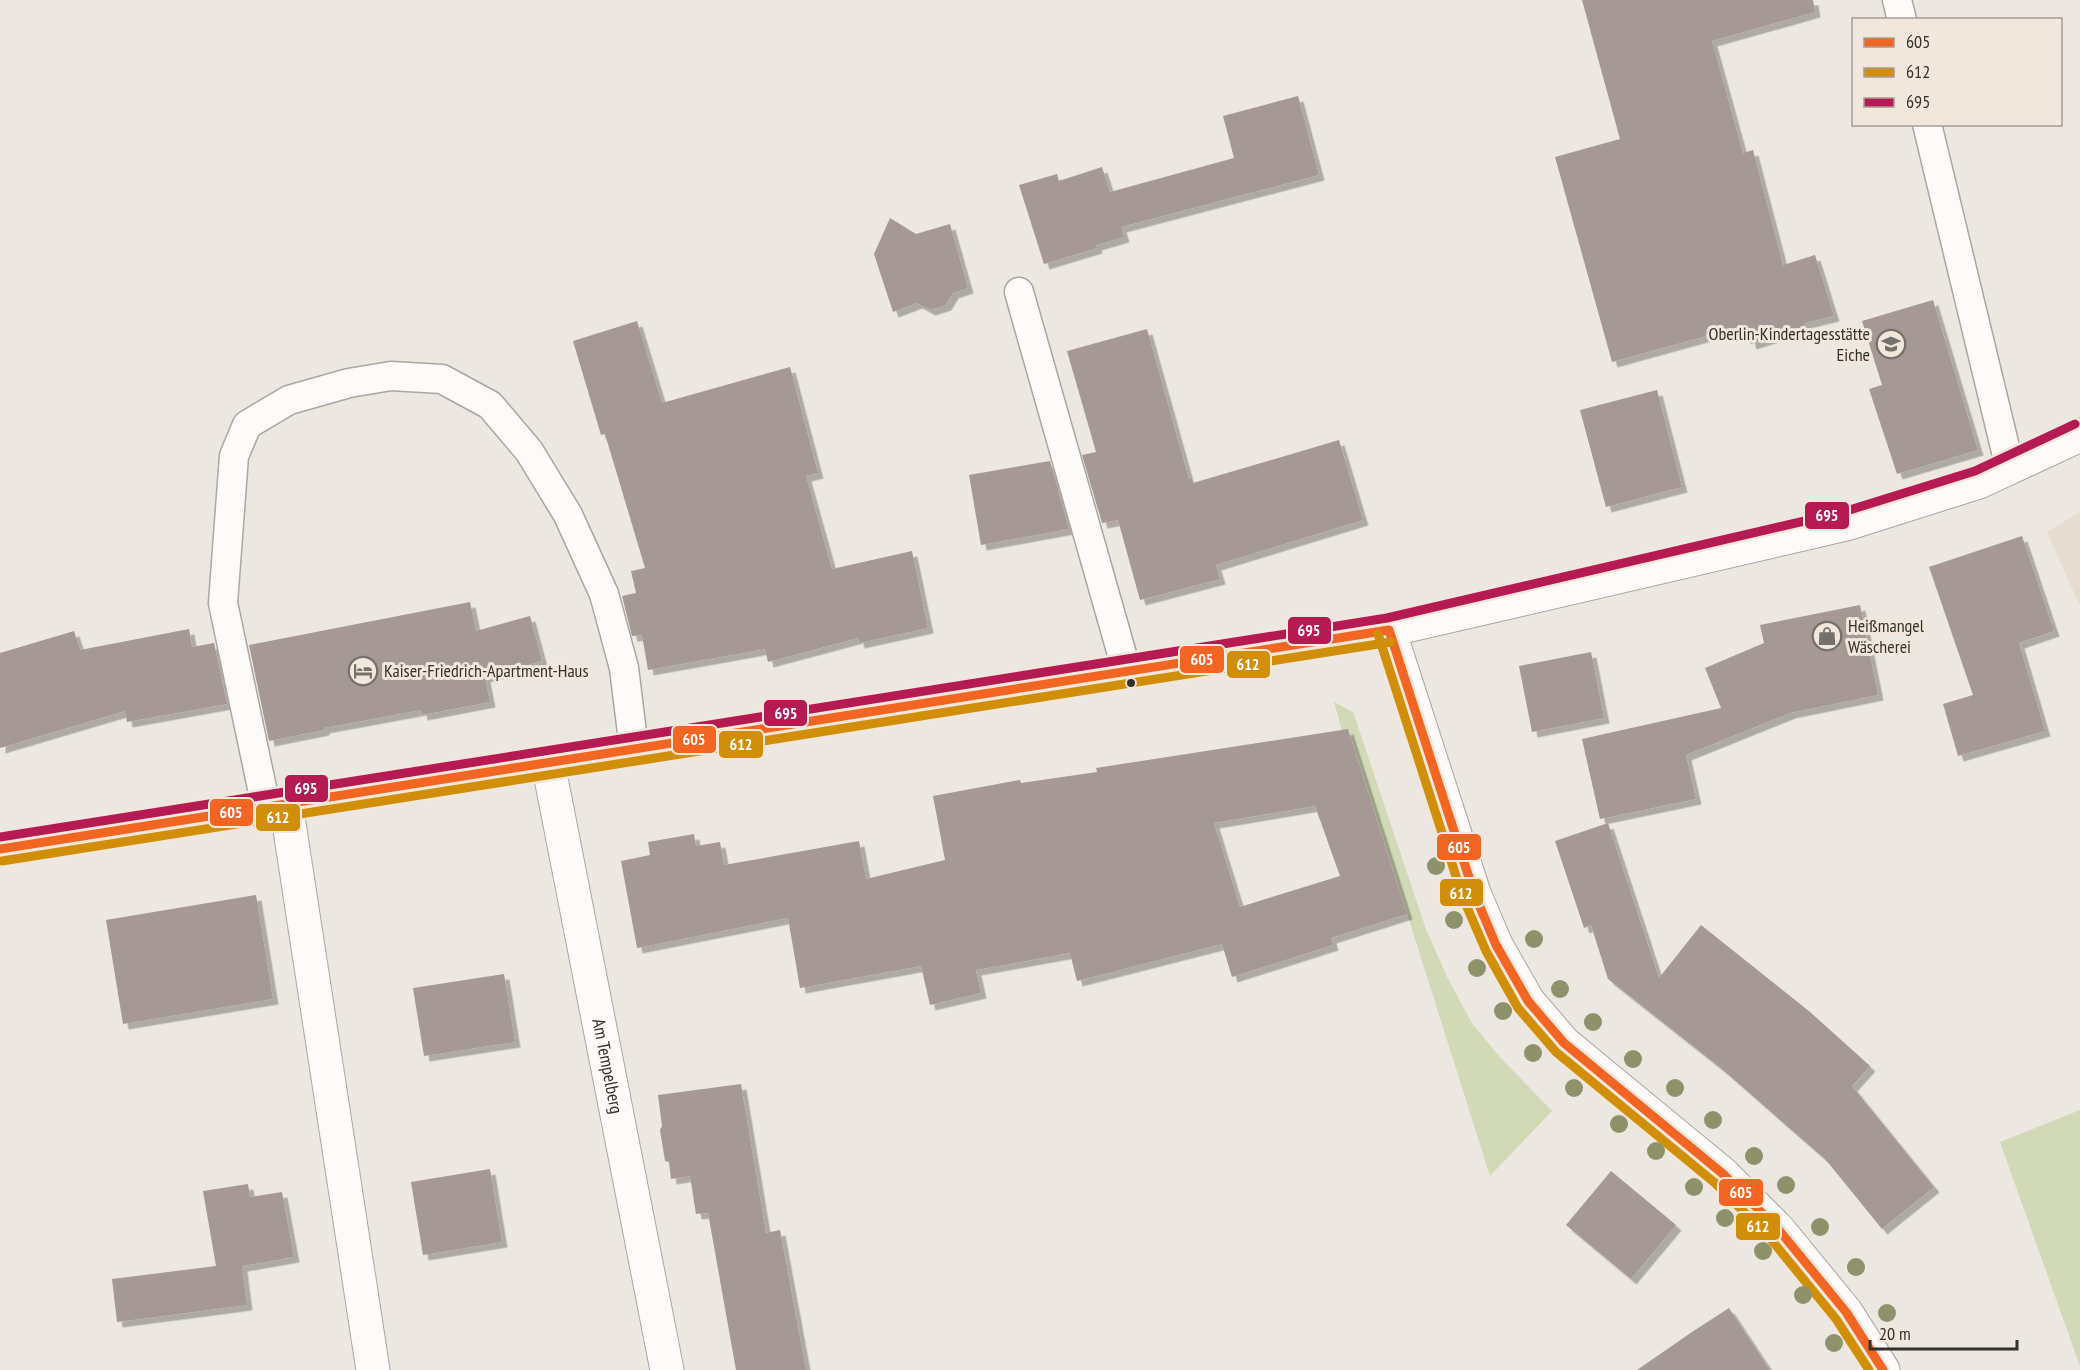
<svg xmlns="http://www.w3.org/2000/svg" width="2080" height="1370" viewBox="0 0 2080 1370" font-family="'PT Sans Narrow',sans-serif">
<defs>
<filter id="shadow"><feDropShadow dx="5.5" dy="5.5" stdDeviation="0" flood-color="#0004"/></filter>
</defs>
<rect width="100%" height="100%" fill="#ece7e1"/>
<path fill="#e6dccf" d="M 2080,512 L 2080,606 L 2047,532 Z"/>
<path fill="#d2d9b7" d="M 1334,702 L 1353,712 L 1426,929 L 1447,977 L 1473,1025 L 1499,1056 L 1552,1111 L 1490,1176 L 1349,730 L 1342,731 Z
M 2080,1110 L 2080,1366 L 2000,1142 Z"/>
<path fill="#a69894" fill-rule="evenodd" filter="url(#shadow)" d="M 1582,0 L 1813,0 L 1815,12 L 1712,41 L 1743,153 L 1753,150 L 1783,265 L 1815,255 L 1834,316 L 1805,323 L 1806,327 L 1751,344 L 1746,325 L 1612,362 L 1555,157 L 1620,139 Z
M 1298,96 L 1319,175 L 1121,227 L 1124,237 L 1096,245 L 1097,248 L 1044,264 L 1019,185 L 1057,174 L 1059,181 L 1102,167 L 1110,192 L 1234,158 L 1223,116 Z
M 890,218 L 916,234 L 950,224 L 968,288 L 953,293 L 946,305 L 930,310 L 917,303 L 893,312 L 874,254 Z
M 1933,300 L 1978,450 L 1897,474 L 1869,389 L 1882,385 L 1862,321 Z
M 637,321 L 662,403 L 790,367 L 818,473 L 806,476 L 832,569 L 912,551 L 928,628 L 859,643 L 858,638 L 768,662 L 765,649 L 648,670 L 642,635 L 632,636 L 622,596 L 636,593 L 631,571 L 645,568 L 605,434 L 601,435 L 573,341 Z
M 1147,329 L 1189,479 L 1192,479 L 1193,483 L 1339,440 L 1363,520 L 1216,565 L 1220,579 L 1140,600 L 1118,520 L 1102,523 L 1082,455 L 1096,452 L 1067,351 Z
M 1657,390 L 1682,487 L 1606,507 L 1580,410 Z
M 1050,461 L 1069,529 L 981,545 L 969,475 Z
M 2022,536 L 2054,631 L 2019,643 L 2045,731 L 1958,756 L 1943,704 L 1973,695 L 1929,567 Z
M 470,602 L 476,631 L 530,616 L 542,661 L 485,677 L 490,702 L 422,715 L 421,710 L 324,728 L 324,730 L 269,741 L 249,645 Z
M 1860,605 L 1878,695 L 1790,713 L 1686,755 L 1696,799 L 1600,819 L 1582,739 L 1721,708 L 1705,668 L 1764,643 L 1760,625 Z
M 189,629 L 192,647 L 214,643 L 227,704 L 127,722 L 125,711 L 0,748 L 0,653 L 74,631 L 80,650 Z
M 1591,652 L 1604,718 L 1532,732 L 1519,666 Z
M 1348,729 L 1407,914 L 1331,938 L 1333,945 L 1232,977 L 1222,944 L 1077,981 L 1070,953 L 976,970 L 981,993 L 930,1005 L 921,966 L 800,988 L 788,918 L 637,948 L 621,861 L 650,855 L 648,842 L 694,834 L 696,846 L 720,842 L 724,865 L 859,841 L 866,879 L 945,860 L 933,796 L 1020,780 L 1021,783 L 1097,772 L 1096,768 ZM 1315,806 L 1340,876 L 1240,907 L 1214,823 Z
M 1608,823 L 1659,978 L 1701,925 L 1810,1012 L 1870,1066 L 1852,1086 L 1934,1187 L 1882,1229 L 1826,1160 L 1722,1069 L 1608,979 L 1591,925 L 1584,928 L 1555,841 Z
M 256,895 L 273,999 L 123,1024 L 106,920 Z
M 504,974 L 515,1042 L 424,1056 L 413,988 Z
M 741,1084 L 766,1233 L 780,1230 L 806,1370 L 736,1370 L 708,1213 L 696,1214 L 690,1176 L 671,1179 L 669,1162 L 665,1161 L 660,1130 L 662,1126 L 658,1095 Z
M 490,1169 L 502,1242 L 423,1255 L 411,1182 Z
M 1611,1171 L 1676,1225 L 1631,1279 L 1566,1225 Z
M 248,1184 L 250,1197 L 282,1192 L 294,1257 L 242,1266 L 247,1305 L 117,1322 L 112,1279 L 216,1266 L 203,1191 Z
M 1729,1308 L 1770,1370 L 1637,1370 L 1692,1332 Z"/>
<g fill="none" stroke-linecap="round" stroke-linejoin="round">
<g stroke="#aaa6a1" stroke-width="31">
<path id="service" d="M 1897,0 L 1902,20
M 1927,124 L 2010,468
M 1019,292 L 1127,672
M 266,807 L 223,603 L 234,456 L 247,425 L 289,400 L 349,383 L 391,376 L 442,379 L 490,405 L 529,451 L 568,515 L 604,594 L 624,668 L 634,749"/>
</g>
<g stroke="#aaa6a1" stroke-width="35">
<g id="minor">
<path d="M 1389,630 L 1474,893 L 1496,945 L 1528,1001 L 1564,1043 L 1723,1174 L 1778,1229 L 1846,1312 L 1883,1370"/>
<path id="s1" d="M 548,763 L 667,1370"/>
<path d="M 286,804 L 373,1370"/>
</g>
</g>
<g stroke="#aaa6a1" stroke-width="35">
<path id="tertiary" d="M 0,849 L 1389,630 L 1846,524 L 1979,482 L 2080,435"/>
</g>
<use href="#service" stroke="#fcfbfa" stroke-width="28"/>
<use href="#minor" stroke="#fcfbfa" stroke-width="33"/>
<use href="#tertiary" stroke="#fcfbfa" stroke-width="33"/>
<g stroke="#f1e7dc" stroke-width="14">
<path id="bus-1" d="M 1389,630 L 1474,893 L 1496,945 L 1528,1001 L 1564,1043 L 1723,1174 L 1778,1229 L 1846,1312 L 1883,1370
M 0,849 L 1389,630"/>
</g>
<g stroke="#f1e7dc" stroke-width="14">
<path id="bus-2" d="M 1378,634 L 1463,898 L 1486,951 L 1518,1008 L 1556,1052 L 1715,1183 L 1769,1237 L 1836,1319 L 1869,1370
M 2,861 L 1391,642"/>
</g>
<g stroke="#f1e7dc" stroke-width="14">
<path id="bus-3" d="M 0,837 L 1387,618 L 1843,512 L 1975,471 L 2075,424"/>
</g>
<use href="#bus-1" stroke="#f26522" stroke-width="9"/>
<use href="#bus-2" stroke="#d08e09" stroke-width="9"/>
<use href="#bus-3" stroke="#b51b52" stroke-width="9"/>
</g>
<g fill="#8d926b">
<circle cx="1436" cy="866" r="9"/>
<circle cx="1454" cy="920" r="9"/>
<circle cx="1534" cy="939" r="9"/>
<circle cx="1477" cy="968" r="9"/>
<circle cx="1560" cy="989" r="9"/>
<circle cx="1503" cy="1011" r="9"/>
<circle cx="1593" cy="1022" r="9"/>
<circle cx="1533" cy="1053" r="9"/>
<circle cx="1633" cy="1059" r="9"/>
<circle cx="1574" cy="1088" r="9"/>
<circle cx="1675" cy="1088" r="9"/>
<circle cx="1713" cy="1120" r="9"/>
<circle cx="1619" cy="1124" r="9"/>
<circle cx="1656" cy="1151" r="9"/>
<circle cx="1754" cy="1156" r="9"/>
<circle cx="1786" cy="1185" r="9"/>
<circle cx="1694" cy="1187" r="9"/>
<circle cx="1725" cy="1218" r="9"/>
<circle cx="1820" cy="1227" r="9"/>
<circle cx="1763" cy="1251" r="9"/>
<circle cx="1856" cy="1267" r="9"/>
<circle cx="1803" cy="1295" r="9"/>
<circle cx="1887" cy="1313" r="9"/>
<circle cx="1834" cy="1343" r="9"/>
</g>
<defs>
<g id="school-ring" transform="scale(1.5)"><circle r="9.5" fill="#f1e7dc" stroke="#74706b" stroke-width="1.5"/><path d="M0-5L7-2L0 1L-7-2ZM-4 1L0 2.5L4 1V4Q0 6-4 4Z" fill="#74706b"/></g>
<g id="shop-ring" transform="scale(1.5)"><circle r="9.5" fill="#f1e7dc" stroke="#74706b" stroke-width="1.5"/><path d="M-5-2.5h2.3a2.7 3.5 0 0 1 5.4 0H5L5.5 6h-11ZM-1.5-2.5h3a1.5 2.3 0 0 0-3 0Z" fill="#74706b"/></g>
<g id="hotel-ring" transform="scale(1.5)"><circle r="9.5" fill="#f1e7dc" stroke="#74706b" stroke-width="1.5"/><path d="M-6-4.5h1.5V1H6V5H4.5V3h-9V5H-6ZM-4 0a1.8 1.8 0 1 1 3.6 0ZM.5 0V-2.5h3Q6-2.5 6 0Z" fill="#74706b"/></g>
</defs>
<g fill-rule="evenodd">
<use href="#school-ring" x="1891" y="344"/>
<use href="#shop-ring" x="1827" y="636"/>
<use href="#hotel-ring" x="363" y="671"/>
</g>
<circle fill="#34302b" stroke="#f1e7dc" stroke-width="2" cx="1131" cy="683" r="5"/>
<g text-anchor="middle" stroke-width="6" stroke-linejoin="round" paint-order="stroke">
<g font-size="18" fill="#34302b" stroke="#f1e7dc" text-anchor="start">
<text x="1870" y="340" text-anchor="end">Oberlin-Kindertagesstätte<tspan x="1870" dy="21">Eiche</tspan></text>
<text x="1848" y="632">Heißmangel<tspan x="1848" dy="21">Wäscherei</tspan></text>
<text x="384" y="677">Kaiser-Friedrich-Apartment-Haus</text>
</g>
<g font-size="18" fill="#34302b" stroke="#f1e7dc">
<text dy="6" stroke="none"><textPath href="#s1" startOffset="309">Am Tempelberg</textPath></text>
</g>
</g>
<g stroke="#f1e7dc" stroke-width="2">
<rect x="1804" y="501" width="46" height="29" rx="6" fill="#b51b52"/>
<rect x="1287" y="616" width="45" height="29" rx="6" fill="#b51b52"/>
<rect x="1179" y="645" width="46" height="29" rx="6" fill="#f26522"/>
<rect x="1226" y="650" width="45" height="29" rx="6" fill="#d08e09"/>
<rect x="763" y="699" width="45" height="28" rx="6" fill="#b51b52"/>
<rect x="672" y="725" width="45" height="29" rx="6" fill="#f26522"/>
<rect x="718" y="730" width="46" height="29" rx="6" fill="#d08e09"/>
<rect x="284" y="774" width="45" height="29" rx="6" fill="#b51b52"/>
<rect x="209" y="798" width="45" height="29" rx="6" fill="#f26522"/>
<rect x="255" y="803" width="46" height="29" rx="6" fill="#d08e09"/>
<rect x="1436" y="833" width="46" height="28" rx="6" fill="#f26522"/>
<rect x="1439" y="878" width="45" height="29" rx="6" fill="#d08e09"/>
<rect x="1718" y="1178" width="46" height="29" rx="6" fill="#f26522"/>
<rect x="1735" y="1212" width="46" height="29" rx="6" fill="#d08e09"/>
</g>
<g font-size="16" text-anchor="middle" font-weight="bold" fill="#fff">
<text x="1827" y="521">695</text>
<text x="1309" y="636">695</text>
<text x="1202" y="665">605</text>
<text x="1248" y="670">612</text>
<text x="786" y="719">695</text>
<text x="694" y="745">605</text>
<text x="741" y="750">612</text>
<text x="306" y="794">695</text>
<text x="231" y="818">605</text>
<text x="278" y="823">612</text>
<text x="1459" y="853">605</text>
<text x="1461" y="899">612</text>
<text x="1741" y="1198">605</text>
<text x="1758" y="1232">612</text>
</g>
<rect x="1852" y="18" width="210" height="108" fill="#f1e7dc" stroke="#a59e95" stroke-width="1.5"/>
<rect x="1864" y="38" width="30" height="9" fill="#f26522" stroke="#a59e95" stroke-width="1.5"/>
<text x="1906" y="48" font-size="18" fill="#34302b">605</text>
<rect x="1864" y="68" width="30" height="9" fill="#d08e09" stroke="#a59e95" stroke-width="1.5"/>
<text x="1906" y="78" font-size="18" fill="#34302b">612</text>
<rect x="1864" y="98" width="30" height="9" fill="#b51b52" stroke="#a59e95" stroke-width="1.5"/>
<text x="1906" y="108" font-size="18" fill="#34302b">695</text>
<path d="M1870 1340v9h147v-9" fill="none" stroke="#34302b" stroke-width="3"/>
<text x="1879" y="1340" font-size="18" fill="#34302b" stroke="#f1e7dc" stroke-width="4.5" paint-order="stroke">20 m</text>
</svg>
